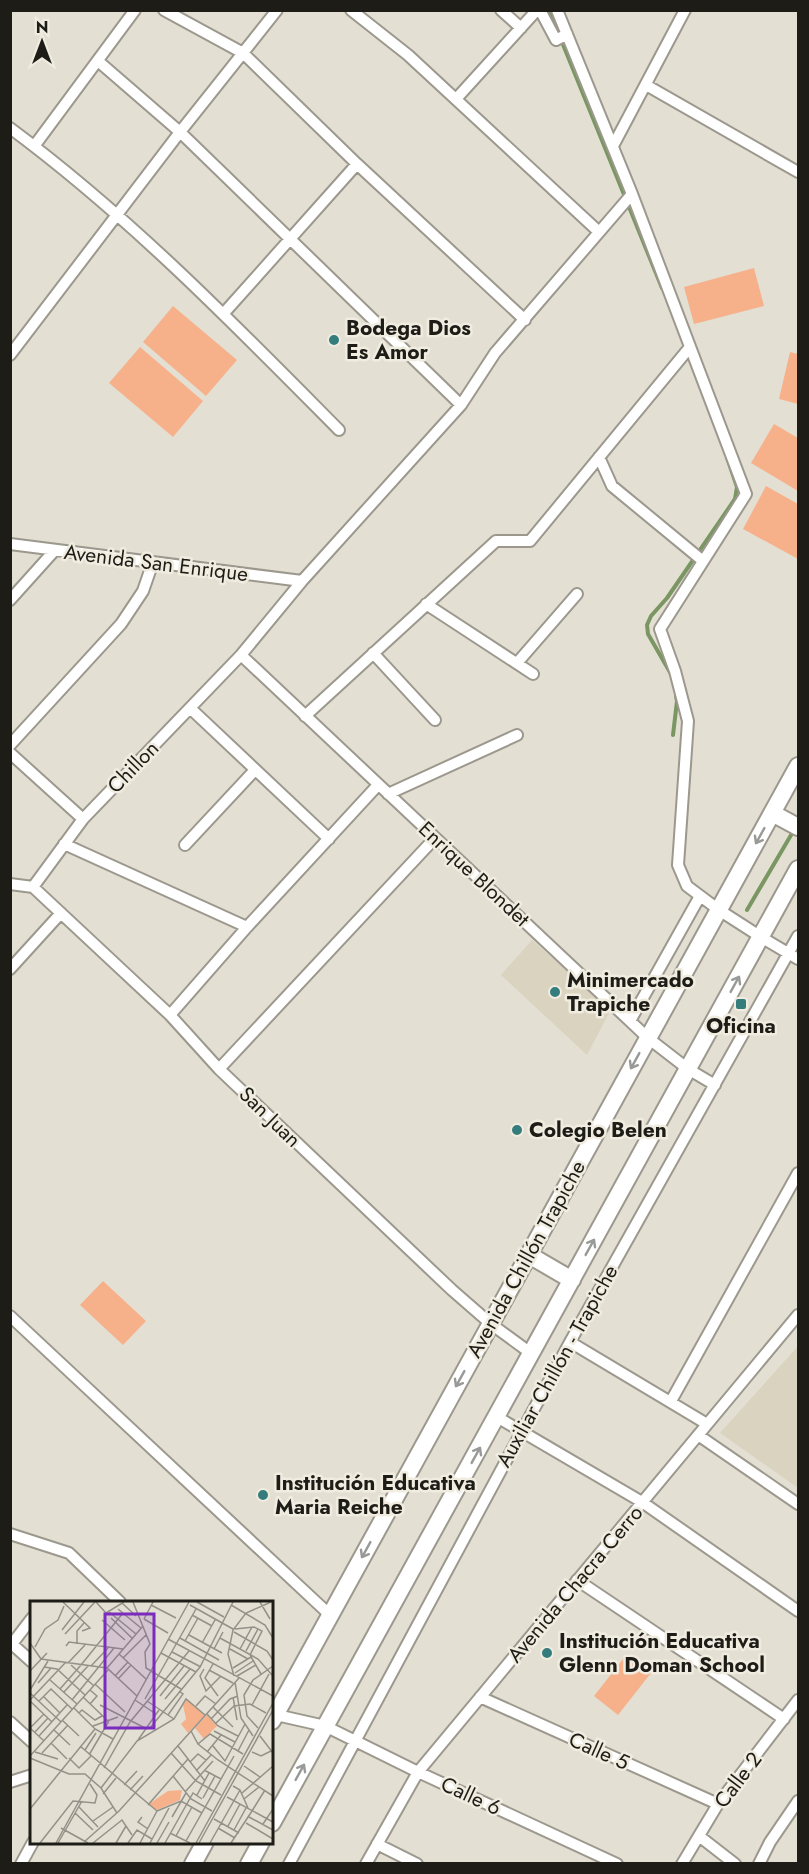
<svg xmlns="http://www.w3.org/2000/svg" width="809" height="1874" viewBox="0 0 809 1874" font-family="Jost,sans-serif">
<rect width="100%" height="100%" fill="#e3dfd3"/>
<path fill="#dad3c0" d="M 532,940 L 611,1009 L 587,1055 L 501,975 Z
M 798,1346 L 798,1488 L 720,1433 Z"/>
<path fill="#f6b18b" d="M 754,268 L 764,306 L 694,324 L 684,287 Z
M 173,306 L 237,360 L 206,396 L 143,342 Z
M 140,347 L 203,401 L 173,437 L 109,383 Z
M 790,352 L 798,354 L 798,404 L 779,399 Z
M 774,424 L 798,438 L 798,491 L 751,463 Z
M 766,486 L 798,504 L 798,559 L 743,529 Z
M 103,1281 L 146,1321 L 123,1345 L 80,1305 Z
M 627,1654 L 651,1673 L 618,1715 L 594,1696 Z"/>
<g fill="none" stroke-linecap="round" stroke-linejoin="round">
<path stroke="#7a9662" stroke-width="4" d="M 549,10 L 662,288
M 671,674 L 648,634 L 647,625 L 651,616 L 667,598 L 735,499 L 737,487 L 727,457
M 673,735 L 677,701 L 676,696
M 747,910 L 794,830"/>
<g stroke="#9c988d" stroke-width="14">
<path id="minor" d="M 164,10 L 243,53 L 357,164 L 525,320
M 351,10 L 408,55 L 599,232
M 501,10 L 521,28
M 540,10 L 556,40 L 567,34
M 557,10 L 632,194 L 746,494 L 660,629 L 675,671 L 688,721 L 678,865 L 687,886 L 719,910 L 761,937 L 798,959
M 98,61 L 180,132 L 461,405
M 646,85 L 798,172
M 456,99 L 537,10
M 10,128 C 130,217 234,324 339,430
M 35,145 L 135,10
M 613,146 L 685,10
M 224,313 L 357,164
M 10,355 L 180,132 L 277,10
M 599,457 L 612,486 L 703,561
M 10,544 L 302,581
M 10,600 L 55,550
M 426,604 L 533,674
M 373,653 L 435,720
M 241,655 L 648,1038 L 688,1069 L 715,1085
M 517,663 L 577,594
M 190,708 L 329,839
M 305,716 L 496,541 L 530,541 L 690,347
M 10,745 L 121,624 L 143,591 L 153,562
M 10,753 L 83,819
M 388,794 L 517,735
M 64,844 L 247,927
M 185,845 L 255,770
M 10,884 L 33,887 L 170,1015 L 219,1069 L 452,1290 L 491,1324 L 532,1354
M 33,887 L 83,819 L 241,655 L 302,581 L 461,405 L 495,353 L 632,194
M 10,969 L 61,913
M 170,1015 L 247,927 L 378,785
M 630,1021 L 700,896
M 219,1069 L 435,838
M 10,1316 L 330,1615
M 570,1342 L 707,1424
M 671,1401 L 798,1173
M 497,1417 L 642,1502 L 798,1611
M 698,1435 L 798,1504
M 10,1534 L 69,1553 L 120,1602
M 577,1580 L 784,1719
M 32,1618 L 12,1644 L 32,1662
M 480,1697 L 718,1804
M 272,1714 L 325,1726 L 418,1772 L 617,1864
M 10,1722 L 32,1742
M 10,1782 L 32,1775
M 699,1836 L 735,1864
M 377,1844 L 417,1864
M 21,1864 L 33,1842
M 289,1864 L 570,1342 L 798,936
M 366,1864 L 418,1772 L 798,1315
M 682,1864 L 718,1804 L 798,1700
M 759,1864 L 770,1842 L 798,1801"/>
</g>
<g stroke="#9c988d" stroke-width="20">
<path id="primary" d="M 772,813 L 798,827
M 529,1255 L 572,1280
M 272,1721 L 798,766
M 272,1823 L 798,869
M 193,1864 L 205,1842
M 249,1864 L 261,1842"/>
</g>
<use href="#minor" stroke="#fff" stroke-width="10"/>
<use href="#primary" stroke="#fff" stroke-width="16"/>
</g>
<defs><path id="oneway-shaft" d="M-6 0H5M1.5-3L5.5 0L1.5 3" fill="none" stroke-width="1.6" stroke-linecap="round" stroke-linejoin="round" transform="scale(1.5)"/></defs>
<g stroke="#999997">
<use href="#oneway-shaft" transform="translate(760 836) rotate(119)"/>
<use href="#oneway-shaft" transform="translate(735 984) rotate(-61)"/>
<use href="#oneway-shaft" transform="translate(635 1061) rotate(119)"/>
<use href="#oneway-shaft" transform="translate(590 1247) rotate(-61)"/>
<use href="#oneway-shaft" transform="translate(460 1379) rotate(119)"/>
<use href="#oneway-shaft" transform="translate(476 1455) rotate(-61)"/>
<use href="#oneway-shaft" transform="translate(366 1550) rotate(119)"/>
<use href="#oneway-shaft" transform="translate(300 1772) rotate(-61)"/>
</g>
<g fill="#347d7c" stroke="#f0ece0" stroke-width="2">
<circle cx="334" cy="340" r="6"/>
<circle cx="555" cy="992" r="6"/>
<rect x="735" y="998" width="12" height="12" rx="3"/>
<circle cx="517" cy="1130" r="6"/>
<circle cx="263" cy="1495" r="6"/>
<circle cx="547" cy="1653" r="6"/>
</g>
<g text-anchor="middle" stroke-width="5" stroke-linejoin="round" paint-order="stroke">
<g font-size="21" font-weight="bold" fill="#1d1c17" stroke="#f0ece0" text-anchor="start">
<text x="346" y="335">Bodega Dios<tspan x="346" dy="24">Es Amor</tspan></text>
<text x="567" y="987">Minimercado<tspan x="567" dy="24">Trapiche</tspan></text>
<text x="741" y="1033" text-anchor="middle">Oficina</text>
<text x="529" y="1137">Colegio Belen</text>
<text x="275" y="1490">Institución Educativa<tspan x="275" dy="24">Maria Reiche</tspan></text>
<text x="559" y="1648">Institución Educativa<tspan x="559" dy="24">Glenn Doman School</tspan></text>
</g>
<g font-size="21" fill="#1d1c17" stroke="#f0ece0">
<text transform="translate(156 563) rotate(7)" y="7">Avenida San Enrique</text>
<text transform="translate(133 767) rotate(-46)" y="7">Chillon</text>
<text transform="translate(474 874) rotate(43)" y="7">Enrique Blondet</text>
<text transform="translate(270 1117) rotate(44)" y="7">San Juan</text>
<text transform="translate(526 1259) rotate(-61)" y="7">Avenida Chillón Trapiche</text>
<text transform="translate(557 1366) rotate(-61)" y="7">Auxiliar Chillón - Trapiche</text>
<text transform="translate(575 1584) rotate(-50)" y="7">Avenida Chacra Cerro</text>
<text transform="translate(599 1751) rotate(24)" y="7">Calle 5</text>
<text transform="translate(738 1780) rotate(-53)" y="7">Calle 2</text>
<text transform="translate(471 1796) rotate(25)" y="7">Calle 6</text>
</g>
</g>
<g transform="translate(30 1601)">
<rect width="243" height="243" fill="#e3dfd3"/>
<path d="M 157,99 L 175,114 L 158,132 L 151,123 L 156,118 L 153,104 ZM 152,189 L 150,199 L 127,209 L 119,203 L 138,190 Z" fill="#f6b18b"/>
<path d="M 177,114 L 187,125 L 174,138 L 165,127 Z" fill="#f6b18b"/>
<path fill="none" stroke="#949188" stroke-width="1.5" d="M 33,1 L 60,27 L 52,30M 66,1 L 76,12 L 94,1M 103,1 L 120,43 L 115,51 L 116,67 L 151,88M 167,1 L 194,16M 230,1 L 240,18M 92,2 L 106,15M 121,4 L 146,17M 160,4 L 203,28M 201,4 L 235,24 L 243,37M 88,8 L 111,27M 78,10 L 106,33M 162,14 L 182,25M 81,17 L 103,38M 114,18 L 138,32M 114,18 L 123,1M 72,19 L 95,39M 205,28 L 224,26 L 232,30 L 220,54M 32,29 L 54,1M 204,31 L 237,50 L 243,59M 35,33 L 65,1M 159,34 L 192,52M 150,37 L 189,59M 190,37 L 228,58 L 243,75M 138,38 L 243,95M 155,40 L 168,17M 0,42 L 11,58M 172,42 L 185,19M 47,43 L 47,30 L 54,22M 36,45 L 39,41 L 93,48M 5,46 L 15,28 L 28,19 L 34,5M 184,48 L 193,31M 200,48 L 218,58M 210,48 L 222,26M 216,50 L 228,28M 142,51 L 171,66M 131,52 L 166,71M 89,53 L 116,78M 220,54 L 231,73M 93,57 L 116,34M 11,58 L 77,67 L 107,95M 38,62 L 55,44M 183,63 L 175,77 L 188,95M 41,64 L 64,85M 51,64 L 93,12M 61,65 L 78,47M 14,66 L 27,68 L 55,94M 77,67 L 113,25M 203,67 L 221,56M 174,68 L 170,75 L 176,90 L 191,75M 179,69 L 203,82M 0,70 L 17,52M 205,72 L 223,60M 85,75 L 98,61M 204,75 L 198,53 L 203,29 L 216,12 L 241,1M 207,75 L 226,64M 88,78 L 101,64M 20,79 L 47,103M 205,81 L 211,117 L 223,135M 8,82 L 21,67M 65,83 L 95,111M 30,88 L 51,64M 0,89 L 18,60M 60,89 L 67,95 L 60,103M 34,91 L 58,65M 0,92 L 31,121M 13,95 L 30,112M 130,95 L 154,65M 53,96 L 78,120M 203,96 L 207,119M 115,98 L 166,8M 135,98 L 160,68M 0,99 L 35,62M 42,99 L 84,47M 105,99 L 126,113M 0,100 L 22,121M 9,100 L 21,88 L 42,108M 117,100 L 144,118M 70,104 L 115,127M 222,104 L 239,73M 166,105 L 175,95 L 186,103M 183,106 L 203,126M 44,107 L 65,128 L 83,138M 49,112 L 52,109 L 65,119 L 72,115M 177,113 L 188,125 L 208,135M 138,114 L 153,93 L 149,90M 181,118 L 200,98 L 208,95M 32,119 L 49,135M 186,122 L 204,105 L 220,103 L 236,112M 63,125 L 88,116M 0,127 L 14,140M 0,127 L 14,113M 120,127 L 170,66 L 203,1M 228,127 L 217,115 L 214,94 L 223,79 L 243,65M 24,129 L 40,144M 161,130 L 168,143 L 188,159 L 243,195M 184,130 L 205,141M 5,131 L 18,117M 9,135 L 37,104M 230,135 L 243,152M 108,139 L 129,109M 21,142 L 37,158M 168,143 L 180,133 L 213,153M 50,145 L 127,210M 148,145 L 175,180M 183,145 L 195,160 L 215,123M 55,149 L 66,132M 208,150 L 219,129M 5,151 L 28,158M 177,151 L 191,134M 222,151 L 231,155 L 243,149M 12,152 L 38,124M 141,152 L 166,180 L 191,194M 59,154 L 79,120M 0,155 L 78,69M 0,157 L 39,173 L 55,173 L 71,187 L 87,212M 39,157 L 49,167 L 61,155M 160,161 L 168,153 L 176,159M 214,165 L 230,176M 74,167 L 100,121 L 159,50M 174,169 L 191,178M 166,170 L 181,154M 143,175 L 161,198 L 182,210M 94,184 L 107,170M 203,185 L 210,189 L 218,207M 71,187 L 107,140 L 144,118 L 156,98 L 175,114M 100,189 L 113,175M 155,191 L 183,160M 212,192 L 243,165M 73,193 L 86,177M 167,194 L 179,172M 197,196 L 243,221M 173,197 L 185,175M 214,198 L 229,186M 118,204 L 158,158M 49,206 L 68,226M 0,208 L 65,128M 127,210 L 151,200 L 172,212M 222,210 L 235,189M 45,212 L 63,229M 112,216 L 108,221 L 118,228M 142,216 L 156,192M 219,216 L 243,229M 184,218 L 209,232M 63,220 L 83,206M 216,222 L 243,238M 233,223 L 243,208M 198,225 L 210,203M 31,227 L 58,242M 188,227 L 205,237M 204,229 L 216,207M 140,232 L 160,242M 146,235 L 162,206M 156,240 L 204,155M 54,241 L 89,210 L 209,77M 10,242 L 43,200 L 65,202 L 67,194 L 60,183M 26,242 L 159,1M 28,242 L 52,200M 63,242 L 92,219 L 102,234M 86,242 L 96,225M 98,242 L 107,229 L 122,238M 110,242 L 127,210M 120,242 L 139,207M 127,242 L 139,221M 135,242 L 163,192 L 172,198M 166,242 L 243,102M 169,242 L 243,109M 180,242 L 210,189M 201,242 L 222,210"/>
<path fill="#7b2cbf" fill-opacity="0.15" stroke="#7b2cbf" stroke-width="3" d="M 75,13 L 124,13 L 124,127 L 75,127 Z"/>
<rect width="243" height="243" fill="none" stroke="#1d1c17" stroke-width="3"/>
</g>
<rect width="809" height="1874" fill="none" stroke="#1d1c17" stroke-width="24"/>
<g transform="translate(42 42)" stroke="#f0ece0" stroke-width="4.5" paint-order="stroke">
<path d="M0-4.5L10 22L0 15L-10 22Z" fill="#1d1c17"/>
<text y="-9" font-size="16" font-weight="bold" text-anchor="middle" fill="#1d1c17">N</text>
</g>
</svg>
